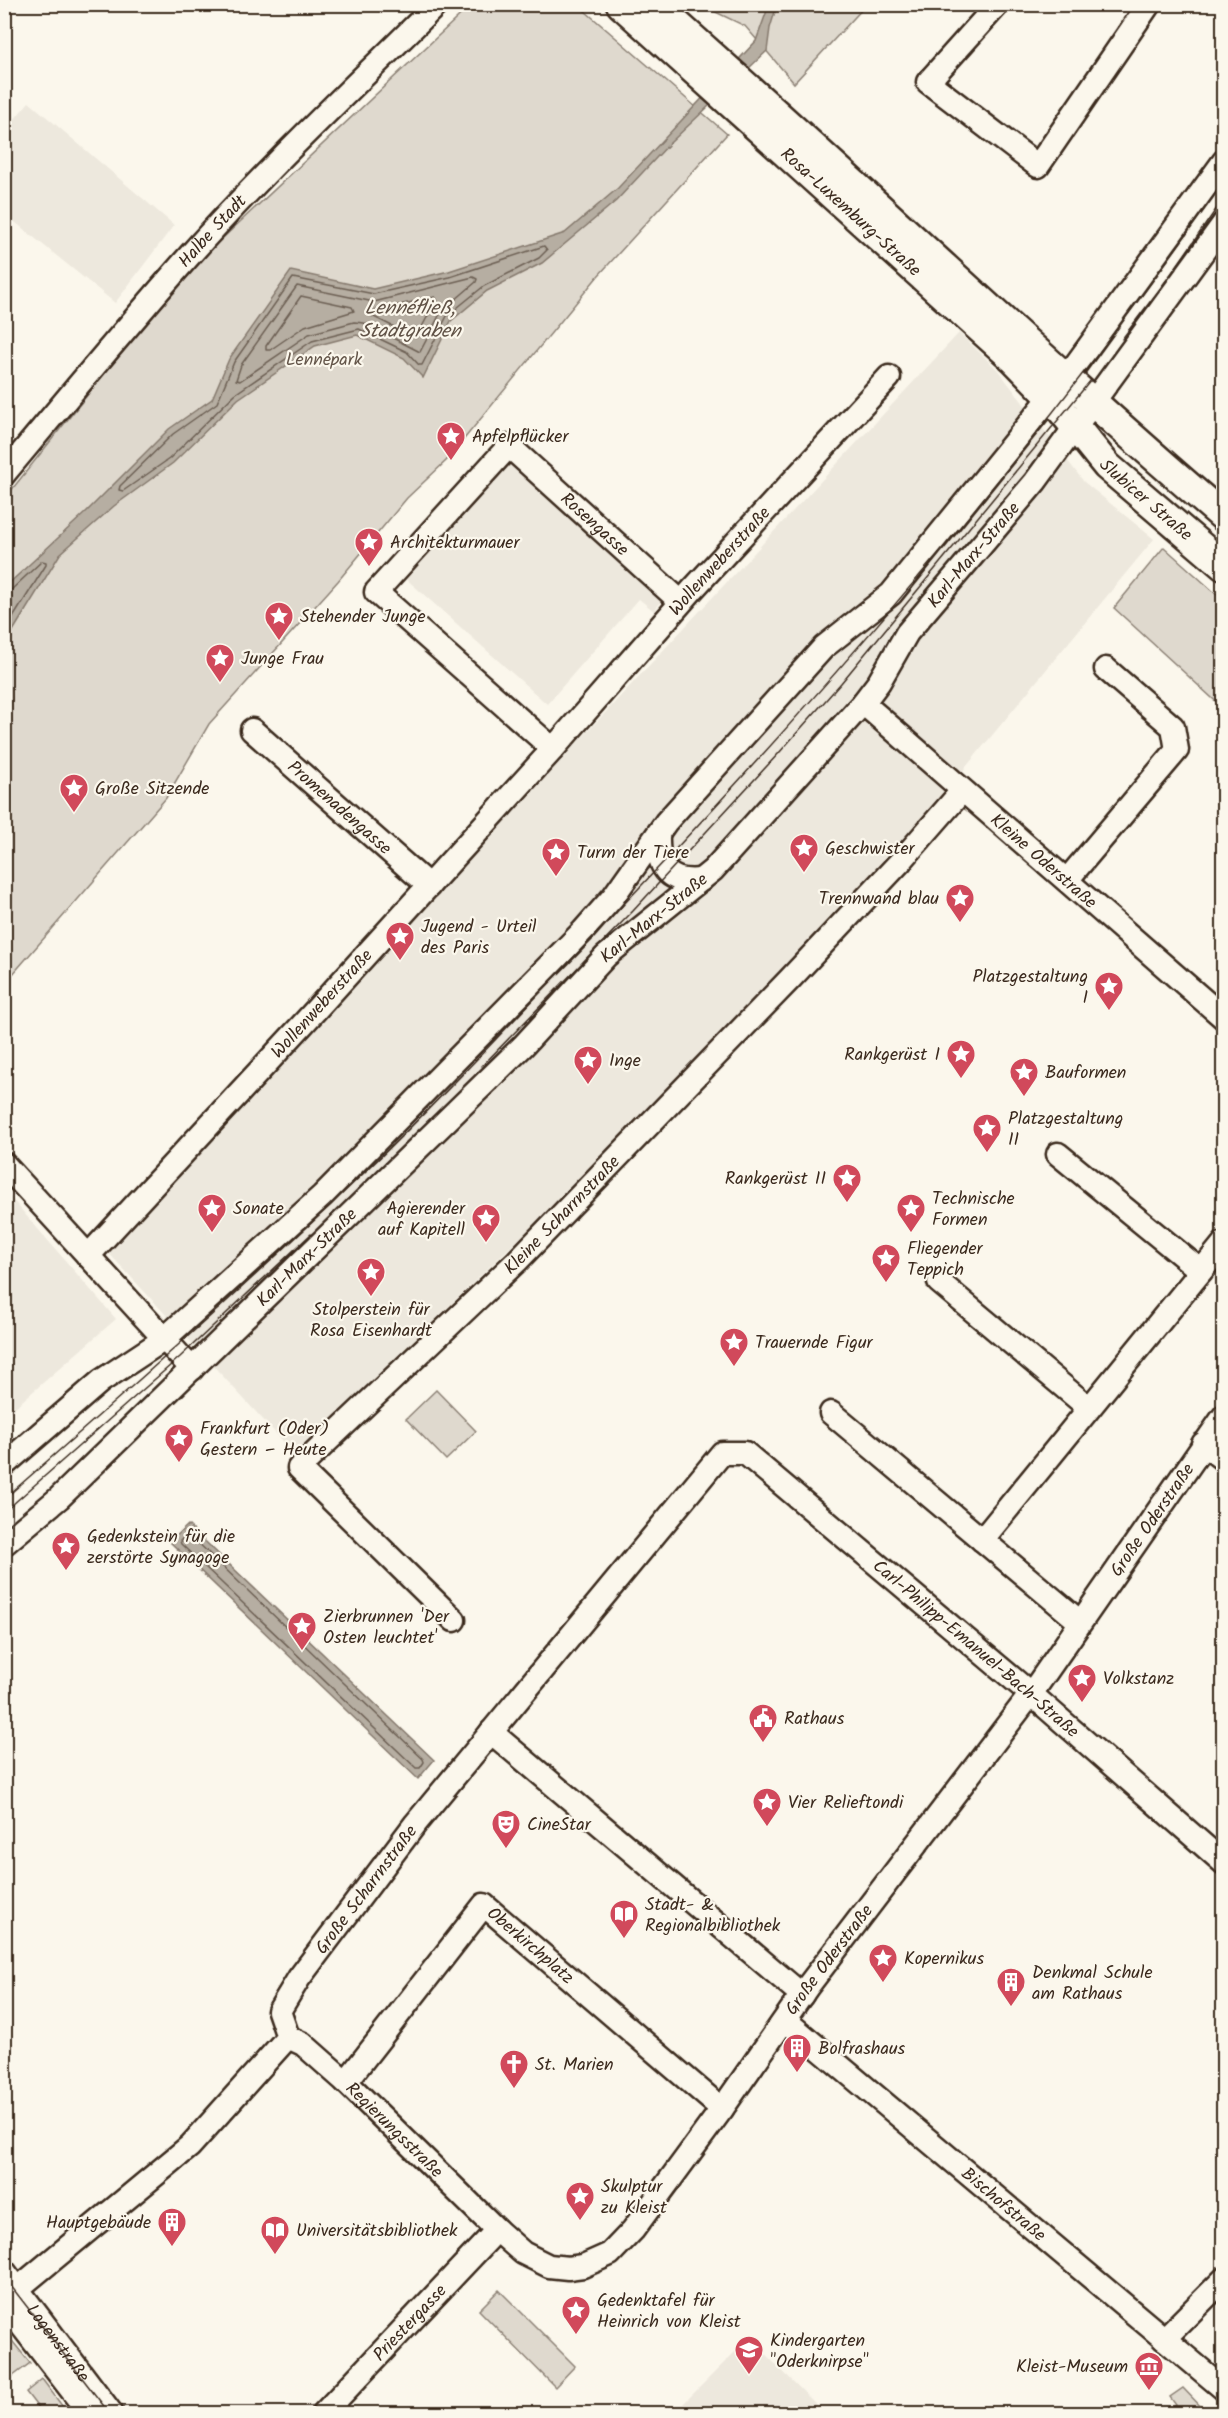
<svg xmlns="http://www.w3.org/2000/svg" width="1228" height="2418" viewBox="0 0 1228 2418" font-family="Kalam,sans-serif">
<rect width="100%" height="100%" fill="#fbf7ec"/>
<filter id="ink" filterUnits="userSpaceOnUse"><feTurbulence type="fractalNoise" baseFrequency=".0167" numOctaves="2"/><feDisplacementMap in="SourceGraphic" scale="12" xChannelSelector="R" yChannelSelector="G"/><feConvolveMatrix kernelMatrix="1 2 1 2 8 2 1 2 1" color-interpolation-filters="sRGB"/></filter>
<g filter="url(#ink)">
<path fill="#ede8dd" d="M 29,102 L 174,225 L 115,303 L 5,214 L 5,130 Z
M 959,333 L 997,369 L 1084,482 L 1154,539 L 942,796 L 634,1128 L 295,1454 L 105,1249 Z
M 506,461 L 663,599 L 654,611 L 639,599 L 547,704 L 404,577 Z
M 5,1191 L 116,1319 L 5,1416 L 4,1416 Z
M 749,2338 L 825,2413 L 674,2413 Z"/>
<path fill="#dfd9ce" stroke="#8d8276" stroke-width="1.5" d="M 471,5 L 578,5 L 727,134 L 598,276 L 446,461 L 407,498 L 338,581 L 209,724 L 166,798 L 5,983 L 5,498 L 136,334 L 208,252 Z
M 701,5 L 866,5 L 794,83 L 745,26 Z
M 1164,547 L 1223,600 L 1223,708 L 1114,608 Z
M 436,1390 L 476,1431 L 446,1460 L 406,1419 Z
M 499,2290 L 575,2366 L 555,2387 L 479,2310 Z
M 5,2332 L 30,2363 L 13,2376 L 5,2365 Z
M 42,2379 L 66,2411 L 63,2413 L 42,2413 L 26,2392 Z
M 1183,2388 L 1207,2413 L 1166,2413 L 1176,2405 L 1170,2397 Z"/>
<path fill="#b6aea2" stroke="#85796d" stroke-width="1.5" d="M 769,5 L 777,5 L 770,28 L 767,51 L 670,143 L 616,201 L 542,263 L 487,291 L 451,321 L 423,378 L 404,358 L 357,335 L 315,346 L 238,399 L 173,463 L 114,506 L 60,554 L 5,644 L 5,587 L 85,513 L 169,429 L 212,399 L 229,359 L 291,271 L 373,289 L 449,271 L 565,233 L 618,188 L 756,41 Z
M 188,1525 L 434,1760 L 418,1779 L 170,1542 Z"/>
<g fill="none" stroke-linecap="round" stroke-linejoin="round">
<path stroke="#6c5f53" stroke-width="1.5" d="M 544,246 L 547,250 L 539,258 L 484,286 L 447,316 L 422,365 L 419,365 L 407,352 L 359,329 L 312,341 L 235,394 L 169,459 L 123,491 L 119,490 L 120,486 L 173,434 L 217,403 L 234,362 L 293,278 L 374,294 L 450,277 Z
M 473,277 L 477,279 L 476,282 L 441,312 L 420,352 L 364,323 L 354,322 L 309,334 L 240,381 L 236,380 L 241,365 L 297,286 L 374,302 Z
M 301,296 L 352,307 L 354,311 L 305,326 L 270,350 L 266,350 L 266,346 Z
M 435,297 L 438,302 L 431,310 L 416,338 L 370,315 L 372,311 Z
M 4,591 L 11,590 L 42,561 L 46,562 L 46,565 L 4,632
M 186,1535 L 190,1535 L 423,1759 L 424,1762 L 420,1768 L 416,1768 L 181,1544 L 180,1541 Z"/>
<g stroke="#3b2a1e" stroke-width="27">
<g id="minor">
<path d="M 998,4 L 928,82 L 1038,166 L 1149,4"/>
<path id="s1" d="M 4,474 C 66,400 127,326 190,255 C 268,167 354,87 437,4"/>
<path id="s2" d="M 863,703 L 1224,1018"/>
<path id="s3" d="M 252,730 L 429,886"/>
<path id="s4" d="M 553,749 L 376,592 L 509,446 L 681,602"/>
<path d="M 658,834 C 657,866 666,884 701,880"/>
<path d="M 1067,880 L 1177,750 L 1173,727 L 1106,669"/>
<path d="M 1058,1154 L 1201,1271"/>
<path d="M 4,1164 L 192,1369"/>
<path id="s5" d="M 88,1256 L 303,1024 L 553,749 L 693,589 L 889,377"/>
<path d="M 939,1282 L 1089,1408"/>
<path d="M 831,1413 L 1080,1622"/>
<path d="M 1203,1444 L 1224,1460"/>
<path d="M 4,1465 L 101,1381 L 163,1340 L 322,1196 L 583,931 L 613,897 L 666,822 L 824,647 L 891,594 L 1066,378 L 1224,161"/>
<path d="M 982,1540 L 1224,1243"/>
<path id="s6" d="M 4,1544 L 59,1498 L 485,1083 L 523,1046 L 606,956 L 713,870 L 863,703 L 879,682 L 907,633 L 1035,482 L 1224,223"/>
<path id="s7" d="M 454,1620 L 299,1468 L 517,1261 L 789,980 L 901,861 L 962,791"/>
<path d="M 491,1732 L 802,1995"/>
<path id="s8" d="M 785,2020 L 1224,2389"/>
<path id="s9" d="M 288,2037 L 303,2044 L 346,2082 L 497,2230 L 523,2253 L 549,2266 L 568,2268 L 583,2266 L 610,2254 L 633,2230 L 722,2109 L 808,1986 L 1031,1694 L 1224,1416"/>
<path id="s10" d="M 288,2037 L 279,2011 L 299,1978 L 416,1823 L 722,1453 L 745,1453 L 1031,1694 L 1224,1863"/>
<path id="s11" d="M 346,2082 L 484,1905 L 722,2109"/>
<path id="s12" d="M 4,2271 L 112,2414"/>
<path d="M 4,2300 L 190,2146 L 288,2037"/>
<path d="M 4,2303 L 90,2414"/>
<path d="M 1164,2339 L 1224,2279"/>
<path id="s13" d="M 323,2414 L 497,2230"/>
</g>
</g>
<g stroke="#3b2a1e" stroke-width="33">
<g id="major">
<path id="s14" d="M 621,4 L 1014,359 L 1051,397 L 1107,466 L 1224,566"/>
<path d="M 654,4 C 846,173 1030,351 1224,517"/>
</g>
</g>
<use href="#minor" stroke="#fbf7ec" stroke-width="22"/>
<use href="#major" stroke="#fbf7ec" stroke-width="28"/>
<path stroke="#3b2a1e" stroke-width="1.5" d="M 1122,339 L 1171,274 L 1224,198
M 482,1066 L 633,911 L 779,753 L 841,683 L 1091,380
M 4,1499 C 127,1391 249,1284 366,1171 C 455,1085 539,993 624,904 C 839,677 1045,439 1224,181
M 4,1512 L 180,1357 L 311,1234
M 4,2277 L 110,2414"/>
</g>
</g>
<defs>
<g id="sight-pin" transform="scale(1.5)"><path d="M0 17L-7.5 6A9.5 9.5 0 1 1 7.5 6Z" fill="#d1495b" stroke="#fbf7ec"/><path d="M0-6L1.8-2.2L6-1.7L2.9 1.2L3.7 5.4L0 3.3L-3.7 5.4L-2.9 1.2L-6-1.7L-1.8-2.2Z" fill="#fff"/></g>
<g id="civic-pin" transform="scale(1.5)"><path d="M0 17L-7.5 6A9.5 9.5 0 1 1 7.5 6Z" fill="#d1495b" stroke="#fbf7ec"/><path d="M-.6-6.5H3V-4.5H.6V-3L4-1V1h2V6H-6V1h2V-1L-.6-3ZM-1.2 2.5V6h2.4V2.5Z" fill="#fff"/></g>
<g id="theatre-pin" transform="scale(1.5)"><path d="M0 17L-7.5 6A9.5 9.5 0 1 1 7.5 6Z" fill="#d1495b" stroke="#fbf7ec"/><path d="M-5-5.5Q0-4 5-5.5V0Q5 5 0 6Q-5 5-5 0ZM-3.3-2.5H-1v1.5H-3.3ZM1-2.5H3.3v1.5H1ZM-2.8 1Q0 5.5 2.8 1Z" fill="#fff"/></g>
<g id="library-pin" transform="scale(1.5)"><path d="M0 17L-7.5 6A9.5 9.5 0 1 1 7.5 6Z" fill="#d1495b" stroke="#fbf7ec"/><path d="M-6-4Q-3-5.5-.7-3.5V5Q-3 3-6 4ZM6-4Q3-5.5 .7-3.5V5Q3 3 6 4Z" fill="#fff"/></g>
<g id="building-pin" transform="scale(1.5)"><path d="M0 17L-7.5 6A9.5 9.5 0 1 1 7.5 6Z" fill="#d1495b" stroke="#fbf7ec"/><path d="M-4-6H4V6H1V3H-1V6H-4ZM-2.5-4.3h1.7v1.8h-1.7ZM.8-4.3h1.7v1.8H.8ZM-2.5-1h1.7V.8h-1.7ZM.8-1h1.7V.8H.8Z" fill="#fff"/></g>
<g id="church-pin" transform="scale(1.5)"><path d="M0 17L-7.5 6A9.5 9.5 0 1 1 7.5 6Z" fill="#d1495b" stroke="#fbf7ec"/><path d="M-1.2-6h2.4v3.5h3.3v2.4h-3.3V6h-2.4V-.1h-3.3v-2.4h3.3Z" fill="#fff"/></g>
<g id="school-pin" transform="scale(1.5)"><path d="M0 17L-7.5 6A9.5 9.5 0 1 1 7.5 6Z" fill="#d1495b" stroke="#fbf7ec"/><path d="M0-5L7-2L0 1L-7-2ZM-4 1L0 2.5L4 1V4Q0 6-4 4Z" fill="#fff"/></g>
<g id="museum-pin" transform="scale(1.5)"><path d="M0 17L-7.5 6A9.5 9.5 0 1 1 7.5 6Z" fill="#d1495b" stroke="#fbf7ec"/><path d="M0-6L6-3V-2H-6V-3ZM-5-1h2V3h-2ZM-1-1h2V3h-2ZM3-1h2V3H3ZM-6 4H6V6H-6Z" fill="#fff"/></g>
</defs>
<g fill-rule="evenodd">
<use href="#sight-pin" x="451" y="436"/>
<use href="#sight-pin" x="369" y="542"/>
<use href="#sight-pin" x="279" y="616"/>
<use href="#sight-pin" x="220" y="658"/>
<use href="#sight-pin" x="74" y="788"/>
<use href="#sight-pin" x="804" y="848"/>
<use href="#sight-pin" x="556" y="852"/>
<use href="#sight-pin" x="960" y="898"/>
<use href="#sight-pin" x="400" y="936"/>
<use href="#sight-pin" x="1109" y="986"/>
<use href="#sight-pin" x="961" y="1054"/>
<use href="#sight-pin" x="588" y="1060"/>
<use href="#sight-pin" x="1024" y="1072"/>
<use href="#sight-pin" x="987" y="1128"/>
<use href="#sight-pin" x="847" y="1178"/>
<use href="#sight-pin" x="212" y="1208"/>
<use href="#sight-pin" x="911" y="1208"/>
<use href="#sight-pin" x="486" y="1218"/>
<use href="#sight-pin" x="886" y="1258"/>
<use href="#sight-pin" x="371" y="1272"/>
<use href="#sight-pin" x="734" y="1342"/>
<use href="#sight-pin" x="179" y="1438"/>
<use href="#sight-pin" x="66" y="1546"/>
<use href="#sight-pin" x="302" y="1626"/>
<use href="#sight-pin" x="1082" y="1678"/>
<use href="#civic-pin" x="763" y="1718"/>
<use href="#sight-pin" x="767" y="1802"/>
<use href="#theatre-pin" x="506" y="1824"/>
<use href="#library-pin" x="624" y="1914"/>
<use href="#sight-pin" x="883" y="1958"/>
<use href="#building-pin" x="1011" y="1982"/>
<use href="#building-pin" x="797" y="2048"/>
<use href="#church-pin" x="514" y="2064"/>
<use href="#sight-pin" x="580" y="2196"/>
<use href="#building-pin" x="172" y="2222"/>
<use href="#library-pin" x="275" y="2230"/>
<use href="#sight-pin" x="576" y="2310"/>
<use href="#school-pin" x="749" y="2350"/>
<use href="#museum-pin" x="1149" y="2366"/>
</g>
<g text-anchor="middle" stroke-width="4.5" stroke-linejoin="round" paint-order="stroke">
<g font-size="18" fill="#3b2a1e" stroke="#fbf7ec">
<text dy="6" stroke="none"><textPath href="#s14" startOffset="310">Rosa-Luxemburg-Straße</textPath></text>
<text dy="6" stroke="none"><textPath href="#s1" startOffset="320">Halbe Stadt</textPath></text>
<text dy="6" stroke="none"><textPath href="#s14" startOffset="723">Slubicer Straße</textPath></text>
<text dy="6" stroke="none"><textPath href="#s4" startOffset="550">Rosengasse</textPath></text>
<text dy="6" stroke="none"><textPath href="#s6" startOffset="1389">Karl-Marx-Straße</textPath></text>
<text dy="6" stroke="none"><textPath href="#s5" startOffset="939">Wollenweberstraße</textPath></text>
<text dy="6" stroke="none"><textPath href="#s3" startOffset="117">Promenadengasse</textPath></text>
<text dy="6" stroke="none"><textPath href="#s2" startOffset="240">Kleine Oderstraße</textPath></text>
<text dy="6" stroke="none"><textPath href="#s6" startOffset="903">Karl-Marx-Straße</textPath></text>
<text dy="6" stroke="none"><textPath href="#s5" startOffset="344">Wollenweberstraße</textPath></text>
<text dy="6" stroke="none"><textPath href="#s7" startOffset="582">Kleine Scharrnstraße</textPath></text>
<text dy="6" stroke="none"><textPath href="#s6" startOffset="417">Karl-Marx-Straße</textPath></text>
<text dy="6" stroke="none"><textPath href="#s9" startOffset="1326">Große Oderstraße</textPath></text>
<text dy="6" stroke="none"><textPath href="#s10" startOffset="1066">Carl-Philipp-Emanuel-Bach-Straße</textPath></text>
<text dy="6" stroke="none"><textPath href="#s10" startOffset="177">Große Scharrnstraße</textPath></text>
<text dy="6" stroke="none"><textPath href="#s11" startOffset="286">Oberkirchplatz</textPath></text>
<text dy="6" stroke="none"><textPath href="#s9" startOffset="780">Große Oderstraße</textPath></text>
<text dy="6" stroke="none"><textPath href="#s9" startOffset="142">Regierungsstraße</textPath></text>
<text dy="6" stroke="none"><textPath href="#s8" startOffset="286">Bischofstraße</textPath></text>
<text dy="6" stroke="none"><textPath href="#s13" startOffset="126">Priestergasse</textPath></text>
<text dy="6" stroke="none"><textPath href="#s12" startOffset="90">Logenstraße</textPath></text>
</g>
<g font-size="18" fill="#64564a" stroke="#fbf7ec">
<text x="324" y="365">Lennépark</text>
</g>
<g font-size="18" fill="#3b2a1e" stroke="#fbf7ec" text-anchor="start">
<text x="472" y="442">Apfelpflücker</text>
<text x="390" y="548">Architekturmauer</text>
<text x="300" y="622">Stehender Junge</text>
<text x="241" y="664">Junge Frau</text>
<text x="95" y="794">Große Sitzende</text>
<text x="825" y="854">Geschwister</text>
<text x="577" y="858">Turm der Tiere</text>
<text x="939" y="904" text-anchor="end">Trennwand blau</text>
<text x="421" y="932">Jugend - Urteil<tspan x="421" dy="21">des Paris</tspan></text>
<text x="1088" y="982" text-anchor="end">Platzgestaltung<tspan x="1088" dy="21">I</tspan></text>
<text x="940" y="1060" text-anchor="end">Rankgerüst I</text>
<text x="609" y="1066">Inge</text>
<text x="1045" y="1078">Bauformen</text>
<text x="1008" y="1124">Platzgestaltung<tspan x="1008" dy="21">II</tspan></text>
<text x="826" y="1184" text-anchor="end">Rankgerüst II</text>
<text x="932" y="1204">Technische<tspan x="932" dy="21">Formen</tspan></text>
<text x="233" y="1214">Sonate</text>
<text x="465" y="1214" text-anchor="end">Agierender<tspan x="465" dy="21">auf Kapitell</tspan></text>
<text x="907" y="1254">Fliegender<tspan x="907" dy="21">Teppich</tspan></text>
<text x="371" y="1315" text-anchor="middle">Stolperstein für<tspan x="371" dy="21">Rosa Eisenhardt</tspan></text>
<text x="755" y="1348">Trauernde Figur</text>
<text x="200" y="1434">Frankfurt (Oder)<tspan x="200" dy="21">Gestern – Heute</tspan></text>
<text x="87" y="1542">Gedenkstein für die<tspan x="87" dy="21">zerstörte Synagoge</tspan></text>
<text x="323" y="1622">Zierbrunnen 'Der<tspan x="323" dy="21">Osten leuchtet'</tspan></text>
<text x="1103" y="1684">Volkstanz</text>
<text x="784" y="1724">Rathaus</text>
<text x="788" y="1808">Vier Relieftondi</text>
<text x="527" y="1830">CineStar</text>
<text x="645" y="1910">Stadt- &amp;<tspan x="645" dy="21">Regionalbibliothek</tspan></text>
<text x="904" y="1964">Kopernikus</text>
<text x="1032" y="1978">Denkmal Schule<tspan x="1032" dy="21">am Rathaus</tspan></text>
<text x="818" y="2054">Bolfrashaus</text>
<text x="535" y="2070">St. Marien</text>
<text x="601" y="2192">Skulptur<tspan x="601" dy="21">zu Kleist</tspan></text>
<text x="151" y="2228" text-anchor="end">Hauptgebäude</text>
<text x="296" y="2236">Universitätsbibliothek</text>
<text x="597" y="2306">Gedenktafel für<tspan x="597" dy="21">Heinrich von Kleist</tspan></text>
<text x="770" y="2346">Kindergarten<tspan x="770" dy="21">"Oderknirpse"</tspan></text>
<text x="1128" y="2372" text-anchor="end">Kleist-Museum</text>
</g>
<g font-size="20" font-style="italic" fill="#605246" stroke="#fbf7ec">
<text x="410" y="314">Lennéfließ,<tspan x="410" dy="23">Stadtgraben</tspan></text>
</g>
</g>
<rect width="1228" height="2418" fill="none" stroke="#fbf7ec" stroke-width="24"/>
<rect x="12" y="12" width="1204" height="2394" fill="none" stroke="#3b2a1e" stroke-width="2" filter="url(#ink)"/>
</svg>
